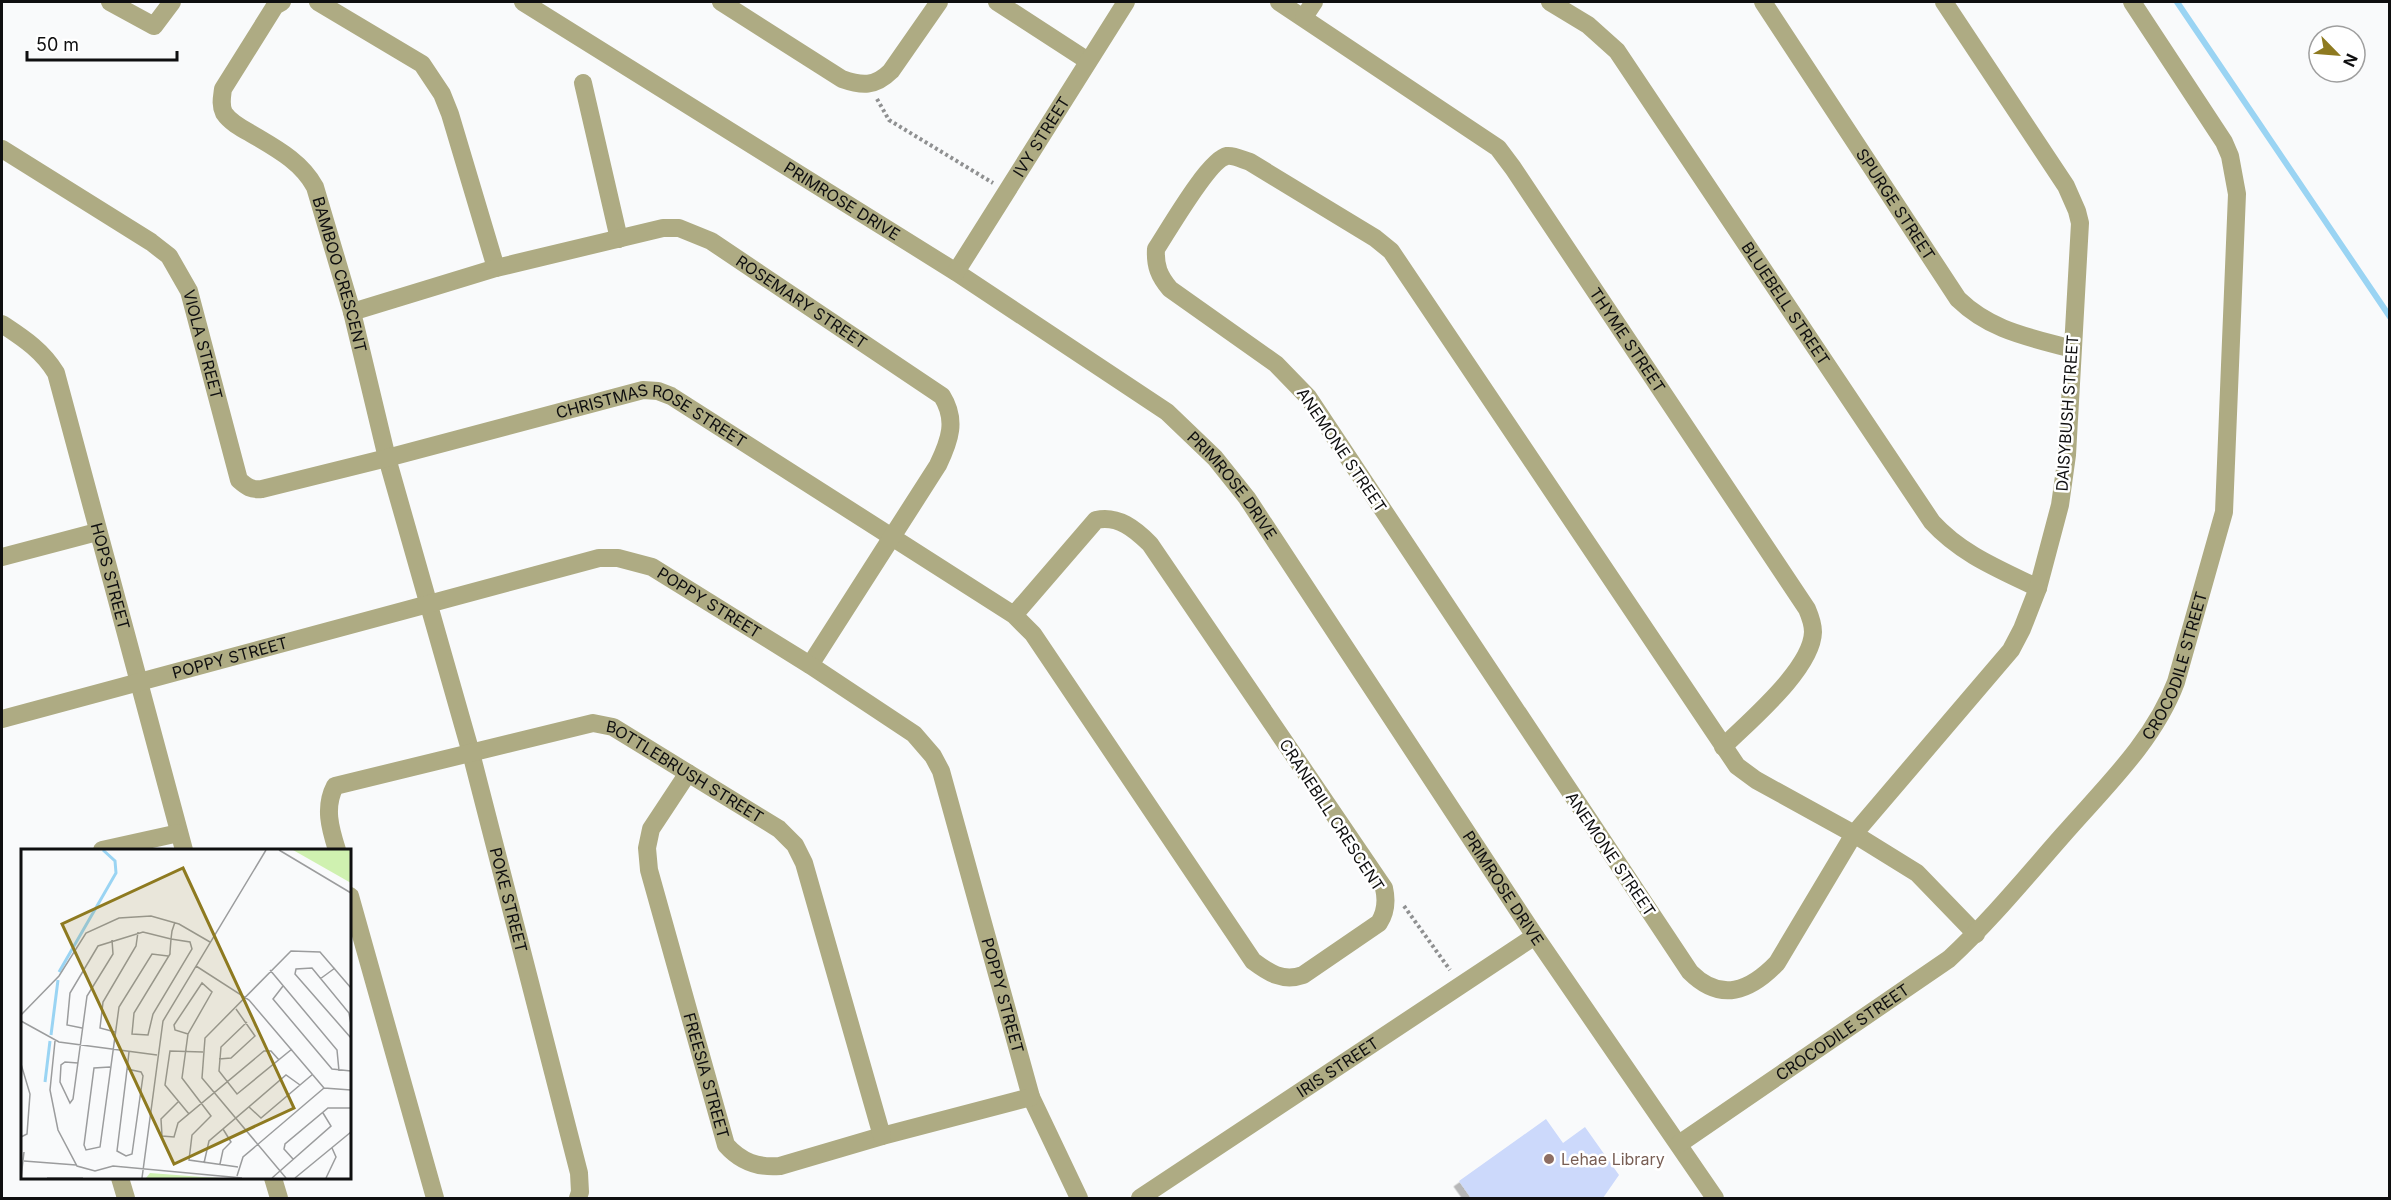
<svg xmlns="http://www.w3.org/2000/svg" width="2391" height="1200" viewBox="0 0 2391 1200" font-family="Inter,sans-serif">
<defs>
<filter id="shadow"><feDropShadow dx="-5.5" dy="5.5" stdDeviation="0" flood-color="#0004"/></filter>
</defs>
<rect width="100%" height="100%" fill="#f9fafb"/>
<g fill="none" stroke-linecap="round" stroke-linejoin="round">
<path stroke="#9ad4f3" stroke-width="6" d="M 2177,2 L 2390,317"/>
</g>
<path fill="#ccd9fb" filter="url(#shadow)" d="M 1546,1119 L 1563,1143 L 1585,1127 L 1619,1175 L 1603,1198 L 1471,1198 L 1459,1181 Z"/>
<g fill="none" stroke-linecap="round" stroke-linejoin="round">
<path stroke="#8f9091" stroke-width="4" stroke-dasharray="3 3" stroke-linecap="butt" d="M 877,99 L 889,120 L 993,183
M 1404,906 L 1450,970"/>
<g stroke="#aeab83" stroke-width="18">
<path d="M 110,2 L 154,26 L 172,2"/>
<path id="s1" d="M 282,2 L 275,6 L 223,89 C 222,97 220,105 224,113 C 230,122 241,128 250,133 C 275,148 301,161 315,187 L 352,312 L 387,458 L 471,753 L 579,1173 L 580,1192 L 578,1198"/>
<path d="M 318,2 L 422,64 L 442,94 L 450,114 L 496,268"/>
<path id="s2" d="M 523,2 L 956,272 L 1167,412 L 1215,458 L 1247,498 L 1535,936 L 1715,1198"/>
<path d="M 721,2 L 842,79 C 862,86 875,87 891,71 L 939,2"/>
<path d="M 997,2 L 1088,61"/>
<path id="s3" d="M 1279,2 L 1498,148 L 1513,168 L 1807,609 C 1810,616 1813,624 1813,632 C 1812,669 1749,721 1723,747"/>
<path id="s4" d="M 1550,2 L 1588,25 L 1617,51 L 1932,522 C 1961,554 1999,569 2038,588"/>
<path id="s5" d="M 1763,2 L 1958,299 C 1991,331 2029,337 2072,349"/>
<path d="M 1944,2 L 2066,186 L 2077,211 L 2080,223 L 2067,455 L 2060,505 L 2038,588 L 2022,629 L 2011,650 L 1854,834 L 1777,963 C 1750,991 1721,1003 1690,972 L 1308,397 L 1276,364 L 1170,289 C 1159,276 1155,266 1156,249 C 1168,231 1209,159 1227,156 C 1234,155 1243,160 1250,162 L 1375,238 L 1391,251 L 1737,766 L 1756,780 L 1854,834 L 1917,873 L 1976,934"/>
<path d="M 1304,17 L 1314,2"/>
<path d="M 583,83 L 619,239"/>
<path id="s6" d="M 2,149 L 151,242 L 169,256 L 189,291 L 239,480 C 247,487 251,490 262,489 L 387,458 L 643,390 L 658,391 L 671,396 L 1014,615 L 1033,634 L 1253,961 C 1269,973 1283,982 1303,975 L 1379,923 C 1386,912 1387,901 1384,888 L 1150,544 C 1135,529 1118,515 1096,520 L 1014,615"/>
<path id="s7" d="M 956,272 L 1126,2"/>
<path id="s8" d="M 352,312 L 496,268 L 663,228 L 679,228 L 711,241 L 942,396 C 957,420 950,440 938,465 L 810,665"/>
<path id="s9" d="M 2,324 C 23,338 42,350 56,373 L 184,850"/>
<path d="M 2,557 L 97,532"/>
<path id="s10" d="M 2,719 L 599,558 L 618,558 L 652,567 L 810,665 L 914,734 L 933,756 L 941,771 L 1031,1097 L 1079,1198"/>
<path id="s11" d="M 688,773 L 651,829 L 647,848 L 649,870 L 726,1145 C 741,1162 758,1168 780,1166 L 882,1136 L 1031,1097"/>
<path d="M 102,850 L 179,833"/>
<path id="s12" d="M 337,850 C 330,828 324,807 335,786 L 593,723 L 613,727 L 779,829 L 795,845 L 804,863 L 882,1136"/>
<path d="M 350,896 L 435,1198"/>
<path id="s13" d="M 1679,1144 L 1949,959 C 1990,921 2026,877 2063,835 C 2104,788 2154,741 2176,682 L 2224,512 L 2237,194 L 2230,156 L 2224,142 L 2132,2"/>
<path d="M 120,1178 L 126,1198"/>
<path d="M 273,1178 L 279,1198"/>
<path id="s14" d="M 1140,1198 L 1535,936"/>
</g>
</g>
<circle fill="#8d6e63" stroke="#fff" stroke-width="2" cx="1549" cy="1159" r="6"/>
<g text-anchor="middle" stroke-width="5" stroke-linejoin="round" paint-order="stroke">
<g font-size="16" fill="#0f0f10" stroke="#fff">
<text dy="6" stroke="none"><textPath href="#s7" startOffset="160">IVY STREET</textPath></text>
<text dy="6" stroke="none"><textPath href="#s2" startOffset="376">PRIMROSE DRIVE</textPath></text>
<text dy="6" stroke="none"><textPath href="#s5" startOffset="242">SPURGE STREET</textPath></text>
<text dy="6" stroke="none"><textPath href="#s1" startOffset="340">BAMBOO CRESCENT</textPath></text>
<text dy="6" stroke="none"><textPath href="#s8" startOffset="482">ROSEMARY STREET</textPath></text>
<text dy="6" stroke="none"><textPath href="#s4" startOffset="387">BLUEBELL STREET</textPath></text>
<text dy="6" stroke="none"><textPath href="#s3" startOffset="495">THYME STREET</textPath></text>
<text dy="6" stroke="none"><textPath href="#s6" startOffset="294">VIOLA STREET</textPath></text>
<text transform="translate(2067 413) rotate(-86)" y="6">DAISYBUSH STREET</text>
<text dy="6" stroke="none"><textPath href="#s6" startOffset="867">CHRISTMAS ROSE STREET</textPath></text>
<text transform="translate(1342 450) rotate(56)" y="6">ANEMONE STREET</text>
<text dy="6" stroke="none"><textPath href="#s2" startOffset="862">PRIMROSE DRIVE</textPath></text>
<text dy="6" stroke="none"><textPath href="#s9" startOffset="284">HOPS STREET</textPath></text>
<text dy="6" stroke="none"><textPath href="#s10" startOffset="740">POPPY STREET</textPath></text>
<text dy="6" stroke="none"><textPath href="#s10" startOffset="236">POPPY STREET</textPath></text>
<text dy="6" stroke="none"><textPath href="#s13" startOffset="702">CROCODILE STREET</textPath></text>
<text dy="6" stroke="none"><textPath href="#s12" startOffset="436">BOTTLEBRUSH STREET</textPath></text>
<text transform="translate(1332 815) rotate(57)" y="6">CRANEBILL CRESCENT</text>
<text transform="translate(1611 854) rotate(56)" y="6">ANEMONE STREET</text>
<text dy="6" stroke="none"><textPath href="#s2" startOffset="1348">PRIMROSE DRIVE</textPath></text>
<text dy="6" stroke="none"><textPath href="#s1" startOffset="988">POKE STREET</textPath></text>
<text dy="6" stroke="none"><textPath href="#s10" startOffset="1262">POPPY STREET</textPath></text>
<text dy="6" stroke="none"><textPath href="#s13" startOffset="198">CROCODILE STREET</textPath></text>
<text dy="6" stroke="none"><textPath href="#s14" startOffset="237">IRIS STREET</textPath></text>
<text dy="6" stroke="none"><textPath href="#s11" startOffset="322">FREESIA STREET</textPath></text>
</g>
<g font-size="16" fill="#785e54" stroke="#fff" text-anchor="start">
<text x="1561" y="1165">Lehae Library</text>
</g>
</g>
<g transform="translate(21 849)">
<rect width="330" height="330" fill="#f9fafb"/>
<path d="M 272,1 L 330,1 L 330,34 ZM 129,324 L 181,328 L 199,329 L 125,329 Z" fill="#cff1b0"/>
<path fill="none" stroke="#9ad4f3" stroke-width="3" d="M 38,123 L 95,24 L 94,12 L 82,1M 30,186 L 37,131M 24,233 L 29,192"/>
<path fill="none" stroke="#9b9c9d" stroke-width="1.5" d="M 258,1 L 330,44M 175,117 L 228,151 L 303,239 L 330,241M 249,121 L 316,201 L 318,222M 299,130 L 314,119M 262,137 L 252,150 L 311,220 L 330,222M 0,166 L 38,127 L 65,84 L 98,69 L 130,67 L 158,75 L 189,93M 0,172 L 38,193 L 136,206M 226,173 L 200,198 L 198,222 L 216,245 L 271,200M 330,175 L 328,164 L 291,119 L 275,120 L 274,125 L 330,189M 61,179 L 46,176 L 49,144 L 77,97 L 122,83 L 150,90 L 169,93 L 171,100 L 132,165 L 127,186 L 111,185 L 113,164 L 149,105 L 149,103 L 150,90 L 151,82 L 154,73M 94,183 L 79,179 L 82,153 L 115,97 L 117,83M 167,185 L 154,181 L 153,176 L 181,134 L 191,143 L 167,185 L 161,229 L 190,267 L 171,286 L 168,311 L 217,318M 34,192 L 29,241 L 37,281 L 56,317 L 74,322 L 92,317 L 221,329M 198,210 L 210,209 L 234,187 L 215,160M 57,214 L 44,213 L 40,216 L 39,233 L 49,254 L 52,250 L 66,147 L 92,105 L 91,91M 0,215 L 9,245 L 6,285 L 0,288M 89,218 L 73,219 L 63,296 L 65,301 L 79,298 L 98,158 L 131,105 L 147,107M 106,220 L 120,223 L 122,227 L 111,305 L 105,307 L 96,302 L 105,229 L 108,203M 157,253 L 140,270 L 141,287 L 153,288 L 157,274 L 243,202 L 250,202 L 258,211M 228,258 L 240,269 L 292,225M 168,265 L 144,236 L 149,202 L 182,203M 272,310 L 263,300 L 264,295 L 307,259 L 330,259M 3,312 L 55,316M 183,314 L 188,292 L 265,226 L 279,236M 199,315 L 202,301 L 210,293 L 202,280M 216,327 L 222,308 L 303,239M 0,329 L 3,303M 26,329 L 62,329M 121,329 L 142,172 L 245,1M 251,329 L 310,277 L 302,264M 265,329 L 181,229 L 184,189 L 270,102 L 299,103 L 330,139M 274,329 L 330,283M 305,329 L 315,308 L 311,299"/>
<path fill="#8e7a20" fill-opacity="0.15" stroke="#8e7a20" stroke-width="3" d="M 162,19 L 273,259 L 153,315 L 41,75 Z"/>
<rect width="330" height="330" fill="none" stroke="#0f0f10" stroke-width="3"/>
</g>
<rect width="2391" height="1200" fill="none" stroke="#0f0f10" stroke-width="6"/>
<g transform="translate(2337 54) rotate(115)"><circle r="28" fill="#ffffff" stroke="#9f9f9f" stroke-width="1.5"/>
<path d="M0-4.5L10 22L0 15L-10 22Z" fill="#8e7a20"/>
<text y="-9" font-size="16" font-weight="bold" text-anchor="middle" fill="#0f0f10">N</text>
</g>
<path d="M27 51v9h150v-9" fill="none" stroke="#0f0f10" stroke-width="3"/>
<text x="36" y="51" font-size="18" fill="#0f0f10" stroke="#ffffff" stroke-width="4.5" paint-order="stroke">50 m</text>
</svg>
